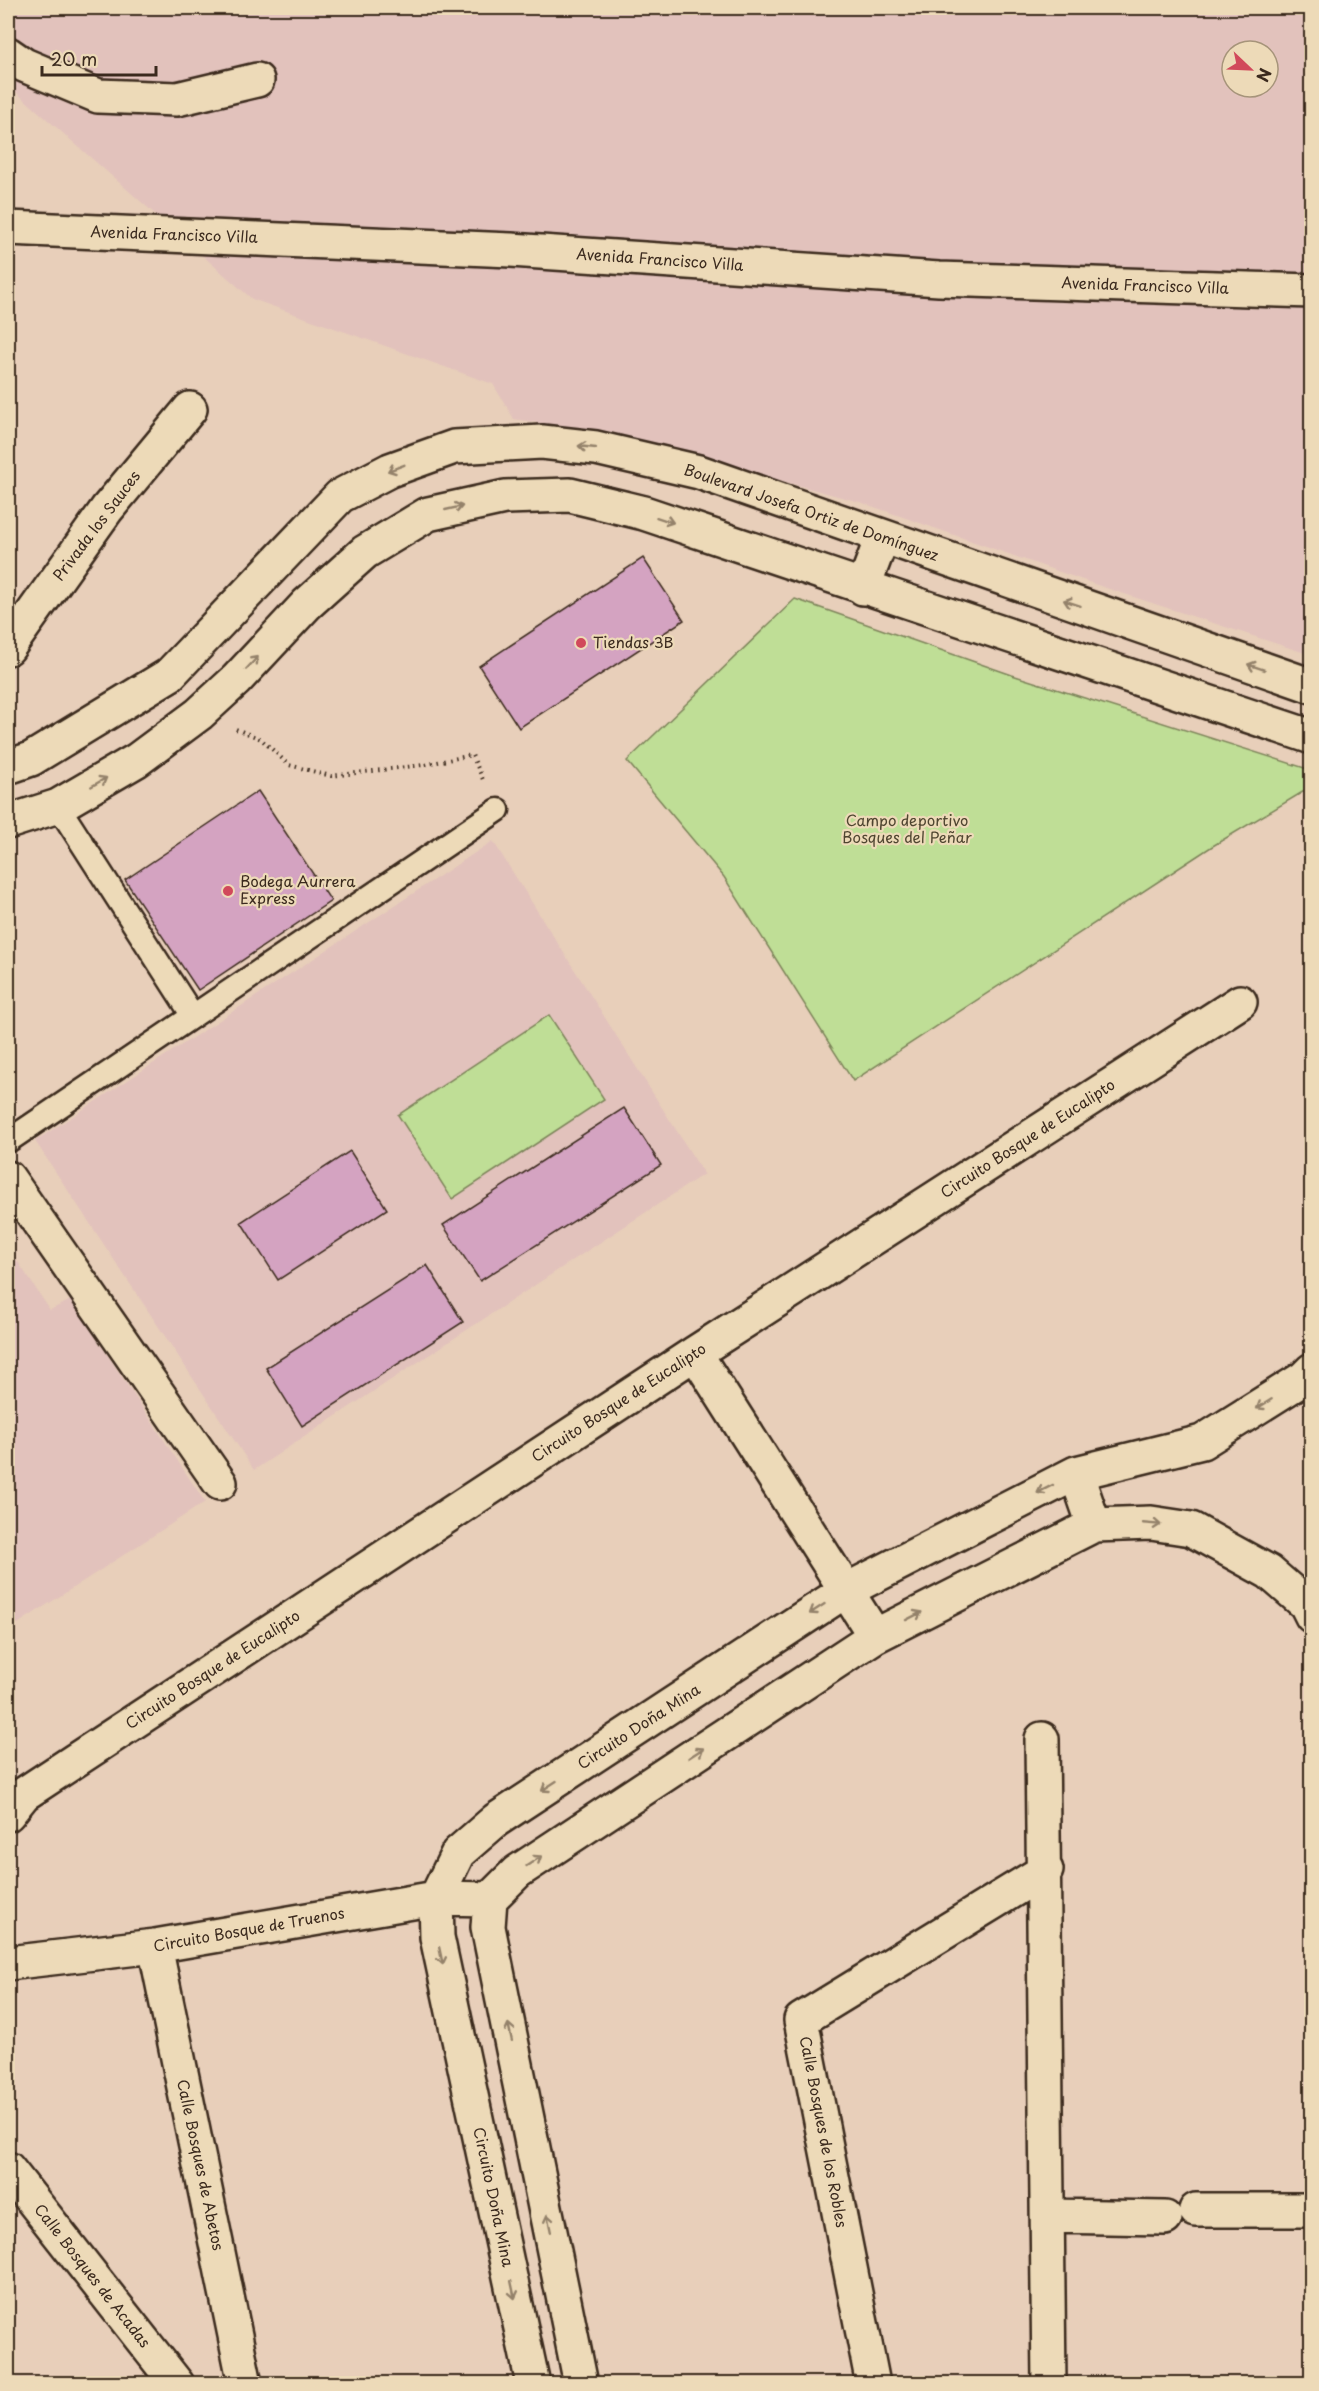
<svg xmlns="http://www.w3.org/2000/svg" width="1319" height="2391" viewBox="0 0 1319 2391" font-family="'Playpen Sans',sans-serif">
<rect width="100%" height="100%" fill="#e8cfba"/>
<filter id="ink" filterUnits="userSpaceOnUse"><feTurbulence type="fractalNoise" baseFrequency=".0167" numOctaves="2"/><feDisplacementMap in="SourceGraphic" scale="12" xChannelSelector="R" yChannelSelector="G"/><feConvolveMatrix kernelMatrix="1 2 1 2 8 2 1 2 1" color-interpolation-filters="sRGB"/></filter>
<g filter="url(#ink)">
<path fill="#e2c2bc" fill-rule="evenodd" d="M 8,8 L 1311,8 L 1311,655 L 1097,585 L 860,502 L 603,433 L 514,419 L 493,384 L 252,299 L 8,85 ZM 1232,51 L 1268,51 L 1268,87 L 1232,87 Z
M 493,841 L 704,1174 L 254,1470 L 35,1141 Z
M 8,1247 L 50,1310 L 71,1300 L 205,1502 L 8,1630 Z"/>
<path fill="#bfde96" stroke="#7d845a" stroke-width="1.5" d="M 795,599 L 1012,675 L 1311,770 L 1311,787 L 1211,847 L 853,1081 L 724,877 L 627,761 Z
M 549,1015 L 604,1099 L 452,1199 L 398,1115 Z"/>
<path fill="#d4a3c1" stroke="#3b2a1e" stroke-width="1.5" d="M 643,558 L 684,620 L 519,728 L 479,666 Z
M 258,791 L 331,901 L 198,990 L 125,880 Z
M 624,1108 L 661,1165 L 480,1281 L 443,1225 Z
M 350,1151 L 387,1209 L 278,1280 L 241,1222 Z
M 427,1265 L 463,1322 L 302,1426 L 266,1368 Z"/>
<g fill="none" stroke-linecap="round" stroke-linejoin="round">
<g stroke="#3b2a1e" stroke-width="27">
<path id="lane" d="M 58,806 L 193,1016
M 8,1141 L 498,810"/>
</g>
<g stroke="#3b2a1e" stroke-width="38">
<path id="street" d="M 8,54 L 24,65 L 98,96 L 177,99 L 257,80
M 8,228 L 511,250 L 939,279 L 1312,291
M 8,648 L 107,509 L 190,409
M 8,1178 L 220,1483
M 695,1353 L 875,1636
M 1076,1473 L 1094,1525
M 1042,1739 L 1049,2384
M 8,1814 L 24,1794 L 695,1353 L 1240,1002
M 155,1946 L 245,2384
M 8,1963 L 155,1946 L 436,1898 L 490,1899
M 8,2169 L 177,2384
M 1196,2210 L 1312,2210
M 1049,2216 L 1165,2218
M 533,2384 L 437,1937 L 436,1898 L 458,1853 L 496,1820 L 845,1591 L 1076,1473 L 1202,1442 L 1304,1378 L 1312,1370
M 581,2384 L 488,1927 L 490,1899 L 517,1872 L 875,1636 L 1094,1525 L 1151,1523 L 1191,1529 L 1269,1572 L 1306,1604 L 1312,1616
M 873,2384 L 801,2020 L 1046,1870"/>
</g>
<g stroke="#3b2a1e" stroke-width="38">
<path id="secondary" d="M 863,588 L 882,538
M 8,767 L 31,759 L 169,675 L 340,496 L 390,470 L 454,447 L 542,442 L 596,448 L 699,472 L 1312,686
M 8,822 L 58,806 L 137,760 L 199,714 L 236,680 L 307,604 L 365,552 L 428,514 L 505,497 L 570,495 L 644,513 L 1312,737"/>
</g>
<path stroke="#3b2a1e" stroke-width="4" stroke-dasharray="1.5 4.5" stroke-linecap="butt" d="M 236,729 L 261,739 L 289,765 L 331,776 L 423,765 L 472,755 L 484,782"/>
<use href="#lane" stroke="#eddab8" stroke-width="22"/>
<use href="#street" stroke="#eddab8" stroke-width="33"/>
<use href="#secondary" stroke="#eddab8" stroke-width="33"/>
</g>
<defs><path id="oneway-shaft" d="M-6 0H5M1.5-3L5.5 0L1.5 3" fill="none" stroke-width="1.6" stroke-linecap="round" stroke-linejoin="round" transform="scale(1.5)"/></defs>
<g stroke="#94826b">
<use href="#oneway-shaft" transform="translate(587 447) rotate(-174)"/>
<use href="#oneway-shaft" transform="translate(396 468) rotate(159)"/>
<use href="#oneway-shaft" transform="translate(454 508) rotate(-13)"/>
<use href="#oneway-shaft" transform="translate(665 520) rotate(18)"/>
<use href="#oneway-shaft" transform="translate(1072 603) rotate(-161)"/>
<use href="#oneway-shaft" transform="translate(252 663) rotate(-47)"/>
<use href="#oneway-shaft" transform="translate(1256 667) rotate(-161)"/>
<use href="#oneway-shaft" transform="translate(99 782) rotate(-30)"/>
<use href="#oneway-shaft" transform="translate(1264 1404) rotate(148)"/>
<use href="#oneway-shaft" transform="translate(1045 1489) rotate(153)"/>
<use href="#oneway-shaft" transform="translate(1152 1524) rotate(5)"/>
<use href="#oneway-shaft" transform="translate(817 1609) rotate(147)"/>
<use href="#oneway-shaft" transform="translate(914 1616) rotate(-27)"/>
<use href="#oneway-shaft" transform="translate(696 1753) rotate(-33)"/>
<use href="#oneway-shaft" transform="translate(549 1786) rotate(147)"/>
<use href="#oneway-shaft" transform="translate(534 1861) rotate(-33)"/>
<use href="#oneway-shaft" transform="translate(441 1956) rotate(78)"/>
<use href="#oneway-shaft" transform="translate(510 2032) rotate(-102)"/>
<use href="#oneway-shaft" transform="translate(549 2223) rotate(-102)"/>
<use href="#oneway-shaft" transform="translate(513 2290) rotate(78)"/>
</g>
</g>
<g fill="#d1495b" stroke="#eddab8" stroke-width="2">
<circle cx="581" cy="643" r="6"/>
<circle cx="228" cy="891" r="6"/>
</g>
<g text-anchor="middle" stroke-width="4.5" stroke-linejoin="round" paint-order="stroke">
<g font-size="15" fill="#3b2a1e" stroke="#eddab8">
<text transform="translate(174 235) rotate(2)" y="5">Avenida Francisco Villa</text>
<text transform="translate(660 260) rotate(4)" y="5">Avenida Francisco Villa</text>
<text transform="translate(1145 286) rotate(2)" y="5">Avenida Francisco Villa</text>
<text transform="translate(811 513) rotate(19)" y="5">Boulevard Josefa Ortiz de Domínguez</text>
<text transform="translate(97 526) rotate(-53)" y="5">Privada los Sauces</text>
<text transform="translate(1028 1139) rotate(-33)" y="5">Circuito Bosque de Eucalipto</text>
<text transform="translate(619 1403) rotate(-33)" y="5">Circuito Bosque de Eucalipto</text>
<text transform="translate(213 1670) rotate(-33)" y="5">Circuito Bosque de Eucalipto</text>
<text transform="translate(639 1727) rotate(-33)" y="5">Circuito Doña Mina</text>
<text transform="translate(249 1930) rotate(-10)" y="5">Circuito Bosque de Truenos</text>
<text transform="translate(823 2132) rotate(79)" y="5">Calle Bosques de los Robles</text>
<text transform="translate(200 2165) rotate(78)" y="5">Calle Bosques de Abetos</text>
<text transform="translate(493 2197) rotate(78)" y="5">Circuito Doña Mina</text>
<text transform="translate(92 2276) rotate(52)" y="5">Calle Bosques de Acadas</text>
</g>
<g font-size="15" fill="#3b2a1e" stroke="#eddab8" text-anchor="start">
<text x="593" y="648">Tiendas 3B</text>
<text x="240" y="887">Bodega Aurrera<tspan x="240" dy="17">Express</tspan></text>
</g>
<g font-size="15" fill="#4f4530" stroke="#eddab8">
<text x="907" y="826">Campo deportivo<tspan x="907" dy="17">Bosques del Peñar</tspan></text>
</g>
</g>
<rect width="1319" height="2391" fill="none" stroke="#eddab8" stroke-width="30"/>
<rect x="15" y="15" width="1289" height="2361" fill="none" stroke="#3b2a1e" stroke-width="2" filter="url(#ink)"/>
<g transform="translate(1250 69) rotate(113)"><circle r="28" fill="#eddab8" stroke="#a6947a" stroke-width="1.5"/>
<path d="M0-4.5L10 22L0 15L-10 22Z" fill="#d1495b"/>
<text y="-9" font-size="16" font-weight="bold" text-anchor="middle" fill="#3b2a1e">N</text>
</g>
<path d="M42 66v9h114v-9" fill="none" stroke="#3b2a1e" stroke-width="3"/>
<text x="51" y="66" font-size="18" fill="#3b2a1e" stroke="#eddab8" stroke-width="4.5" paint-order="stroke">20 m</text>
</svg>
